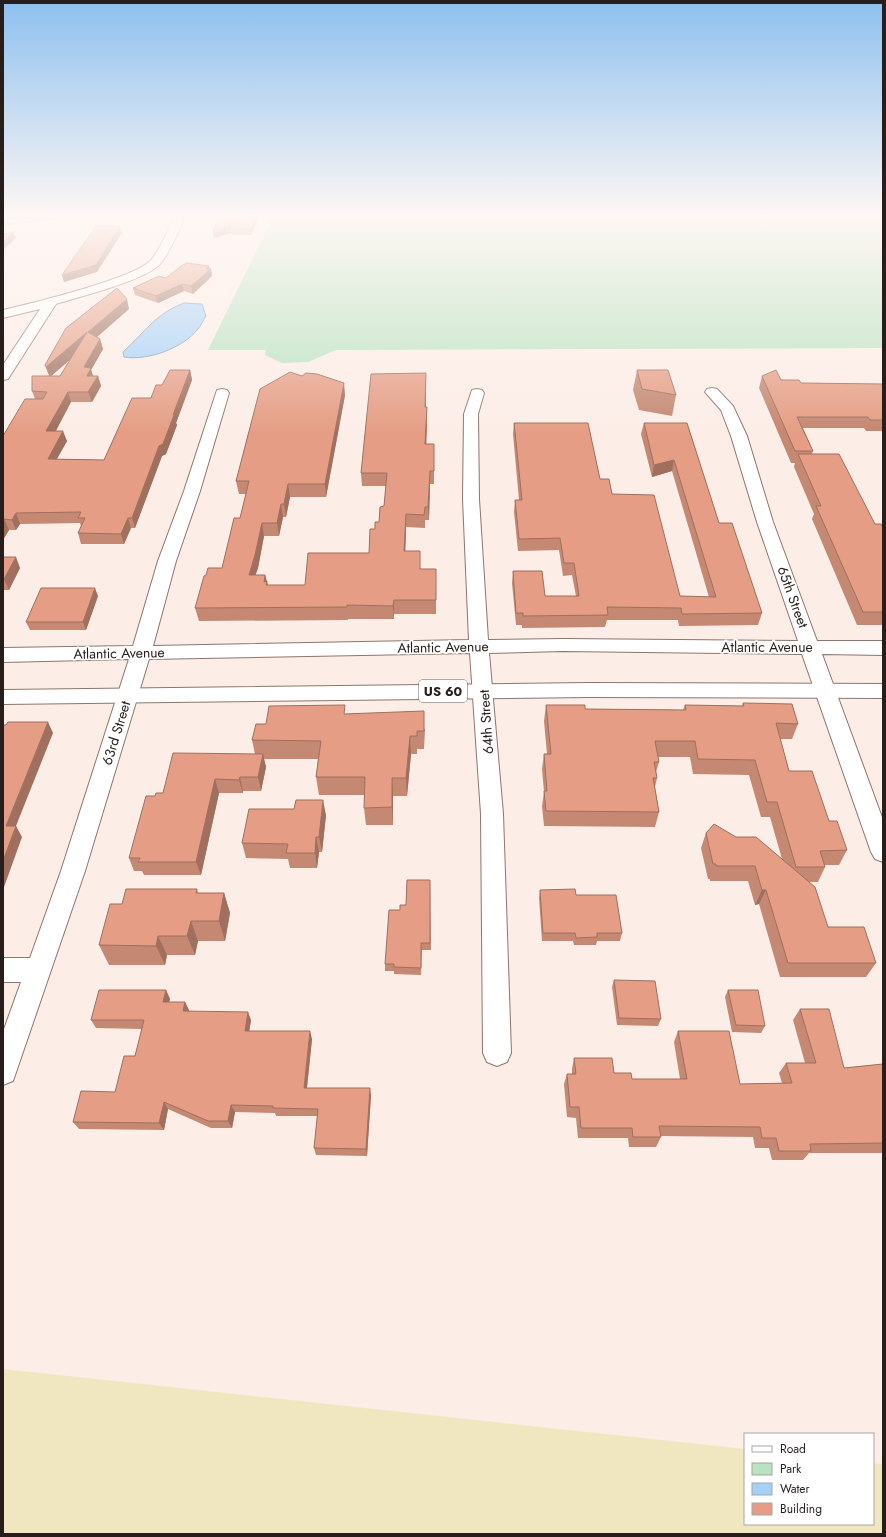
<svg xmlns="http://www.w3.org/2000/svg" width="886" height="1537" viewBox="0 0 886 1537" font-family="Jost,sans-serif">
<rect width="100%" height="100%" fill="#fcede7"/>
<path fill="#b9e2c1" d="M 273,217 L 883,217 L 883,348 L 336,350 L 308,362 L 282,363 L 265,355 L 266,350 L 208,350 Z"/>
<path fill="#f0e7c1" d="M 3,1369 L 745,1449 L 745,1524 L 873,1524 L 873,1463 L 883,1464 L 883,1534 L 3,1534 Z"/>
<path fill="#a5d1f9" stroke="#7f9bb6" d="M 3,217 L 68,217 L 3,225 Z
M 184,303 L 202,304 L 206,316 C 203,320 201,326 198,329 C 183,348 148,361 124,357 L 123,352 C 144,333 156,313 184,303 Z"/>
<g fill="none" stroke-linecap="round" stroke-linejoin="round">
<g stroke="#8c766e" stroke-width="2">
<path id="minor" d="M 175,217 L 185,217 C 178,232 171,250 161,263 C 148,280 78,297 56,304 L 8,379 L 3,380 L 3,365 L 40,309 L 3,318 L 3,310 C 30,304 136,278 151,260 C 160,250 168,229 175,217 Z
M 712,388 L 717,389 L 733,406 L 747,436 L 773,522 L 817,641 L 883,641 L 883,655 L 822,654 L 883,820 L 883,862 L 875,859 L 871,852 L 802,654 L 563,651 L 489,653 L 503,814 L 511,1053 L 507,1062 L 497,1066 L 487,1062 L 483,1053 L 481,814 L 470,653 L 149,659 L 85,871 L 13,1081 L 3,1085 L 3,1032 L 21,982 L 3,982 L 3,958 L 30,958 L 61,871 L 129,659 L 3,662 L 3,648 L 133,646 L 158,561 L 184,491 L 217,390 L 222,389 L 227,390 L 229,393 L 200,491 L 176,561 L 153,646 L 469,640 L 463,499 L 464,414 L 472,390 L 477,389 L 482,390 L 484,393 L 478,414 L 479,499 L 488,640 L 563,639 L 798,641 L 757,522 L 731,436 L 721,410 L 705,392 L 707,389 Z"/>
</g>
<g stroke="#8c766e" stroke-width="2">
<path id="highway" d="M 588,683 L 883,684 L 883,698 L 588,697 L 3,704 L 3,690 Z"/>
</g>
<use href="#minor" fill="#fff" fill-rule="evenodd"/>
<use href="#highway" fill="#fff" fill-rule="evenodd"/>
</g>
<path fill="#c58872" fill-rule="evenodd" d="M 259,217 L 251,235 L 232,235 L 231,233 L 214,238 L 213,231 Z
M 210,269 L 211,269 L 212,276 L 193,294 L 184,291 L 158,303 L 135,295 L 133,288 L 166,278 Z
M 129,309 L 97,337 L 100,339 L 103,349 L 91,370 L 93,376 L 98,376 L 101,386 L 92,402 L 71,402 L 56,431 L 67,441 L 57,459 L 104,460 L 151,398 L 162,385 L 190,370 L 192,380 L 176,423 L 177,425 L 166,454 L 162,456 L 135,528 L 131,528 L 124,544 L 81,544 L 78,533 L 81,526 L 80,523 L 20,524 L 16,530 L 9,530 L 3,540 L 3,436 L 35,399 L 32,391 L 49,376 L 45,365 ZM 71,359 L 60,376 L 51,376 Z
M 637,370 L 676,395 L 672,416 L 639,410 L 633,390 Z
M 426,373 L 426,407 L 427,407 L 427,419 L 426,444 L 434,444 L 434,484 L 430,484 L 429,520 L 425,520 L 425,528 L 406,527 L 405,551 L 421,569 L 436,569 L 436,614 L 394,614 L 394,619 L 348,619 L 348,620 L 199,621 L 195,608 L 222,568 L 240,518 L 246,494 L 239,494 L 236,481 L 345,395 L 326,497 L 290,497 L 286,517 L 283,517 L 279,536 L 264,536 L 258,568 L 255,575 L 265,575 L 268,585 L 305,585 L 369,553 L 375,529 L 379,522 L 384,506 L 386,486 L 362,486 L 361,473 Z
M 762,376 L 801,383 L 883,384 L 883,431 L 866,431 L 864,428 L 803,428 L 813,451 L 812,454 L 875,524 L 883,528 L 883,625 L 857,625 L 812,519 L 814,514 L 794,467 L 795,463 L 791,463 L 759,388 Z
M 514,423 L 600,479 L 612,494 L 680,596 L 709,597 L 672,471 L 652,477 L 641,434 L 644,423 L 687,423 L 719,523 L 762,613 L 758,625 L 679,626 L 678,620 L 607,620 L 605,627 L 522,628 L 522,625 L 516,625 L 512,583 L 513,571 L 545,596 L 576,596 L 572,575 L 563,576 L 559,550 L 518,551 L 514,512 L 515,500 L 519,500 L 513,434 Z
M 3,557 L 20,568 L 9,590 L 3,590 Z
M 98,596 L 86,630 L 30,630 L 26,622 Z
M 743,703 L 798,724 L 792,739 L 780,739 L 789,771 L 829,821 L 847,850 L 839,865 L 825,865 L 825,867 L 818,882 L 808,882 L 828,927 L 876,963 L 866,977 L 780,977 L 759,904 L 755,905 L 748,881 L 710,881 L 710,879 L 708,879 L 701,848 L 706,833 L 736,837 L 782,859 L 770,817 L 761,817 L 749,775 L 693,774 L 690,757 L 658,757 L 659,762 L 656,772 L 657,778 L 655,787 L 659,812 L 655,827 L 544,826 L 542,806 L 544,792 L 542,769 L 544,754 L 547,754 L 544,721 L 546,705 L 585,709 L 683,710 L 685,705 L 742,706 Z
M 346,714 L 425,729 L 424,749 L 417,749 L 417,754 L 411,754 L 407,796 L 393,796 L 393,825 L 366,825 L 364,808 L 365,795 L 319,795 L 316,777 L 318,759 L 264,759 L 266,767 L 261,791 L 243,791 L 243,793 L 219,793 L 201,875 L 144,875 L 142,871 L 134,871 L 129,858 L 155,796 L 255,754 L 252,740 L 266,724 Z
M 326,815 L 322,852 L 319,852 L 317,868 L 290,868 L 288,859 L 246,858 L 242,843 Z
M 430,880 L 431,950 L 422,950 L 421,975 L 394,974 L 394,971 L 385,971 L 385,964 L 406,905 Z
M 197,889 L 198,893 L 224,893 L 230,913 L 225,941 L 198,941 L 195,955 L 167,955 L 165,965 L 109,965 L 99,945 L 122,904 Z
M 540,890 L 576,895 L 622,933 L 620,941 L 597,941 L 596,945 L 574,945 L 573,941 L 542,941 L 539,898 Z
M 614,980 L 661,1019 L 658,1026 L 617,1025 L 612,987 Z
M 166,990 L 170,999 L 169,1002 L 185,1002 L 189,1011 L 251,1020 L 249,1031 L 312,1039 L 307,1088 L 371,1095 L 367,1156 L 316,1155 L 314,1148 L 318,1116 L 276,1116 L 275,1113 L 235,1112 L 232,1128 L 211,1128 L 168,1109 L 164,1130 L 79,1129 L 73,1122 L 115,1092 L 135,1056 L 142,1029 L 96,1028 L 91,1020 Z
M 728,990 L 765,1026 L 761,1033 L 732,1032 L 725,997 Z
M 800,1009 L 844,1068 L 883,1064 L 883,1153 L 809,1153 L 803,1160 L 772,1160 L 769,1148 L 755,1148 L 753,1137 L 660,1136 L 661,1137 L 656,1147 L 629,1147 L 628,1138 L 578,1138 L 576,1118 L 567,1117 L 564,1084 L 567,1074 L 572,1074 L 572,1069 L 574,1058 L 614,1073 L 632,1079 L 680,1079 L 674,1042 L 678,1031 L 740,1084 L 782,1083 L 779,1073 L 786,1063 L 805,1063 L 793,1020 Z"/>
<path fill="#a06f5d" d="M 255,217 L 259,217 L 251,235 L 250,229 Z
M 120,226 L 122,233 L 97,272 L 64,282 L 62,275 Z
M 230,226 L 231,233 L 214,238 L 213,231 Z
M 14,232 L 16,238 L 3,250 L 3,242 Z
M 209,266 L 210,270 L 211,269 L 212,276 L 193,294 L 191,286 L 206,269 Z
M 182,284 L 184,291 L 158,303 L 156,296 Z
M 127,299 L 129,309 L 91,342 L 88,332 Z
M 87,332 L 90,342 L 50,377 L 46,367 Z
M 100,339 L 103,349 L 91,370 L 94,379 L 90,386 L 84,367 Z
M 190,370 L 192,380 L 176,423 L 177,425 L 166,454 L 162,456 L 135,528 L 132,518 L 159,446 L 173,415 Z
M 426,373 L 426,385 L 425,419 L 425,407 Z
M 98,376 L 101,386 L 92,402 L 88,392 Z
M 344,383 L 345,395 L 326,497 L 325,484 Z
M 68,392 L 71,402 L 50,441 L 46,431 Z
M 427,407 L 427,419 L 426,456 L 425,444 Z
M 63,431 L 67,441 L 51,469 L 48,459 Z
M 674,460 L 672,471 L 652,477 L 654,465 Z
M 430,471 L 430,484 L 429,520 L 428,507 Z
M 288,484 L 290,497 L 286,517 L 284,504 Z
M 281,504 L 283,517 L 279,536 L 277,523 Z
M 16,513 L 20,524 L 16,530 L 12,520 Z
M 406,514 L 406,527 L 405,564 L 404,551 Z
M 128,518 L 131,528 L 124,544 L 121,534 Z
M 4,519 L 9,530 L 3,540 L 3,521 Z
M 262,523 L 264,536 L 258,568 L 251,588 L 249,575 Z
M 16,557 L 20,568 L 9,590 L 4,579 Z
M 265,575 L 267,583 L 267,581 L 269,595 L 264,582 Z
M 95,588 L 98,596 L 86,630 L 83,622 Z
M 394,600 L 394,619 L 393,606 Z
M 48,722 L 53,733 L 16,826 L 22,837 L 3,890 L 3,861 L 6,826 Z
M 410,736 L 411,754 L 407,796 L 406,778 Z
M 263,754 L 266,767 L 261,791 L 258,777 Z
M 240,777 L 243,791 L 243,793 L 239,780 Z
M 392,778 L 393,796 L 393,825 L 392,807 Z
M 215,779 L 219,793 L 201,875 L 196,862 Z
M 323,800 L 326,815 L 322,852 L 319,837 Z
M 316,837 L 319,852 L 317,868 L 315,853 Z
M 762,890 L 766,890 L 759,904 L 755,905 Z
M 224,893 L 230,913 L 225,941 L 219,921 Z
M 191,921 L 198,941 L 195,955 L 187,936 Z
M 158,936 L 167,955 L 165,965 L 156,946 Z
M 166,990 L 170,999 L 167,1010 L 163,1002 Z
M 185,1002 L 189,1010 L 187,1019 L 183,1011 Z
M 248,1012 L 251,1020 L 248,1039 L 245,1031 Z
M 310,1031 L 312,1039 L 306,1096 L 304,1088 Z
M 370,1088 L 371,1095 L 367,1156 L 366,1149 Z
M 164,1102 L 168,1109 L 164,1130 L 159,1123 Z
M 231,1105 L 235,1112 L 232,1128 L 228,1121 Z"/>
<path fill="#e59e85" stroke="#a06f5d" d="M 220,217 L 255,217 L 250,229 L 231,228 L 230,226 L 213,231 Z
M 96,226 L 120,226 L 96,265 L 62,275 Z
M 14,232 L 3,242 L 3,234 Z
M 187,263 L 209,266 L 206,269 L 211,269 L 191,286 L 182,284 L 156,296 L 133,288 L 159,276 L 166,278 L 181,266 Z
M 117,288 L 127,299 L 88,332 L 100,339 L 84,367 L 91,368 L 87,376 L 98,376 L 88,392 L 68,392 L 46,431 L 63,431 L 48,459 L 104,460 L 132,398 L 151,398 L 156,385 L 162,385 L 170,370 L 190,370 L 173,415 L 174,415 L 163,444 L 159,446 L 132,518 L 128,518 L 121,534 L 78,533 L 85,518 L 78,518 L 81,512 L 16,513 L 12,520 L 4,519 L 3,521 L 3,436 L 25,399 L 43,399 L 47,392 L 32,391 L 32,376 L 60,376 L 87,332 L 46,367 L 45,365 L 66,328 Z
M 637,370 L 668,370 L 676,395 L 642,389 Z
M 776,370 L 781,380 L 799,380 L 801,383 L 883,384 L 883,420 L 870,420 L 868,417 L 797,417 L 813,451 L 795,451 L 762,376 Z
M 290,372 L 302,376 L 306,373 L 317,374 L 344,383 L 325,484 L 288,484 L 284,504 L 281,504 L 277,523 L 262,523 L 255,555 L 249,575 L 265,575 L 264,582 L 267,581 L 266,585 L 305,585 L 308,553 L 369,553 L 370,529 L 375,529 L 375,522 L 379,522 L 380,507 L 384,506 L 387,473 L 361,473 L 371,374 L 426,373 L 425,407 L 427,407 L 425,444 L 434,444 L 434,471 L 430,471 L 428,507 L 425,507 L 424,515 L 406,514 L 404,551 L 420,551 L 420,569 L 436,569 L 436,600 L 394,600 L 393,606 L 347,605 L 347,607 L 195,608 L 204,576 L 206,575 L 208,568 L 222,568 L 234,518 L 240,518 L 249,481 L 236,481 L 260,389 Z
M 514,423 L 588,423 L 600,479 L 609,479 L 612,494 L 654,495 L 680,596 L 716,597 L 674,460 L 654,465 L 644,423 L 687,423 L 719,523 L 732,523 L 762,613 L 682,614 L 681,608 L 607,607 L 608,615 L 523,616 L 523,613 L 516,613 L 513,571 L 542,571 L 545,596 L 579,596 L 574,563 L 564,563 L 560,538 L 519,539 L 515,500 L 522,500 Z
M 798,454 L 839,454 L 875,524 L 881,524 L 883,528 L 883,612 L 863,612 L 816,506 L 821,506 Z
M 3,557 L 16,557 L 4,579 L 3,579 Z
M 41,588 L 95,588 L 83,622 L 26,622 Z
M 743,703 L 792,704 L 798,724 L 776,723 L 789,771 L 812,771 L 829,821 L 837,821 L 847,850 L 820,851 L 825,867 L 796,867 L 777,802 L 767,802 L 755,760 L 698,759 L 695,741 L 655,741 L 659,762 L 654,762 L 657,778 L 653,778 L 659,812 L 546,811 L 544,791 L 547,791 L 544,754 L 551,754 L 546,705 L 585,705 L 585,709 L 686,710 L 685,705 L 744,706 Z
M 345,705 L 344,714 L 424,711 L 424,731 L 417,731 L 417,736 L 410,736 L 406,778 L 392,778 L 392,807 L 364,808 L 365,777 L 316,777 L 321,741 L 252,740 L 256,724 L 266,724 L 269,706 Z
M 8,722 L 48,722 L 6,826 L 16,826 L 3,861 L 3,725 L 6,725 Z
M 173,753 L 263,754 L 258,777 L 240,777 L 239,780 L 215,779 L 196,862 L 138,862 L 140,858 L 129,858 L 146,796 L 155,796 L 156,793 L 163,793 Z
M 296,800 L 323,800 L 319,837 L 316,837 L 315,853 L 286,853 L 288,844 L 242,843 L 249,809 L 294,809 Z
M 714,824 L 736,837 L 756,837 L 815,887 L 828,927 L 864,927 L 876,963 L 788,963 L 766,890 L 762,890 L 755,866 L 716,866 L 716,864 L 713,864 L 706,833 Z
M 407,880 L 430,880 L 430,943 L 421,943 L 421,968 L 394,967 L 394,964 L 385,964 L 389,910 L 400,910 L 400,905 L 406,905 Z
M 126,889 L 197,889 L 196,893 L 224,893 L 219,921 L 191,921 L 187,936 L 158,936 L 156,946 L 99,945 L 110,904 L 122,904 Z
M 575,889 L 576,895 L 616,895 L 622,933 L 597,933 L 597,937 L 576,938 L 575,933 L 543,933 L 540,890 Z
M 614,980 L 655,981 L 661,1019 L 619,1018 Z
M 99,990 L 166,990 L 163,1002 L 185,1002 L 183,1011 L 248,1012 L 245,1031 L 310,1031 L 304,1088 L 370,1088 L 366,1149 L 314,1148 L 318,1109 L 273,1108 L 273,1106 L 231,1105 L 228,1121 L 208,1121 L 164,1102 L 159,1123 L 73,1122 L 81,1091 L 115,1092 L 124,1056 L 135,1056 L 144,1020 L 91,1020 Z
M 728,990 L 758,990 L 765,1026 L 736,1025 Z
M 800,1009 L 829,1009 L 844,1068 L 883,1064 L 883,1143 L 810,1144 L 811,1151 L 779,1151 L 776,1138 L 762,1138 L 760,1127 L 659,1126 L 661,1137 L 633,1137 L 632,1128 L 581,1128 L 579,1107 L 570,1107 L 567,1074 L 576,1074 L 574,1058 L 612,1058 L 614,1073 L 631,1073 L 632,1079 L 687,1079 L 678,1031 L 729,1031 L 740,1084 L 792,1083 L 786,1063 L 816,1063 Z"/>
<linearGradient id="sky" x2="0" y2="1"><stop stop-color="#8dc0ef"/><stop offset="0.5" stop-color="#fef7f4"/><stop offset="1" stop-color="#fef7f4" stop-opacity="0"/></linearGradient>
<rect width="886" height="432" fill="url(#sky)"/>
<g text-anchor="middle" stroke-width="3.5" stroke-linejoin="round" paint-order="stroke">
<rect fill="#fff" stroke="#68625f" stroke-width="1" x="419" y="680" width="48" height="22" rx="3"/>
<g font-size="13" font-weight="bold" fill="#271e1b">
<text x="443" y="696">US 60</text>
</g>
<g font-size="14" fill="#271e1b" stroke="#fff">
<text transform="translate(793 597) rotate(70)" y="5">65th Street</text>
<text transform="translate(443 647) rotate(-1)" y="5">Atlantic Avenue</text>
<text x="767" y="652">Atlantic Avenue</text>
<text transform="translate(119 653) rotate(-1)" y="5">Atlantic Avenue</text>
<text transform="translate(486 722) rotate(-94)" y="5">64th Street</text>
<text transform="translate(116 733) rotate(-73)" y="5">63rd Street</text>
</g>
</g>
<rect width="886" height="1537" fill="none" stroke="#271e1b" stroke-width="8"/>
<rect x="744" y="1433" width="130" height="92" fill="#ffffff" stroke="#a9a5a4"/>
<rect x="752" y="1446" width="20" height="6" fill="#ffffff" stroke="#a9a5a4"/>
<text x="780" y="1453" font-size="12" fill="#271e1b">Road</text>
<rect x="752" y="1463" width="20" height="12" fill="#b9e2c1" stroke="#a9a5a4"/>
<text x="780" y="1473" font-size="12" fill="#271e1b">Park</text>
<rect x="752" y="1483" width="20" height="12" fill="#a5d1f9" stroke="#a9a5a4"/>
<text x="780" y="1493" font-size="12" fill="#271e1b">Water</text>
<rect x="752" y="1503" width="20" height="12" fill="#e59e85" stroke="#a9a5a4"/>
<text x="780" y="1513" font-size="12" fill="#271e1b">Building</text>
</svg>
